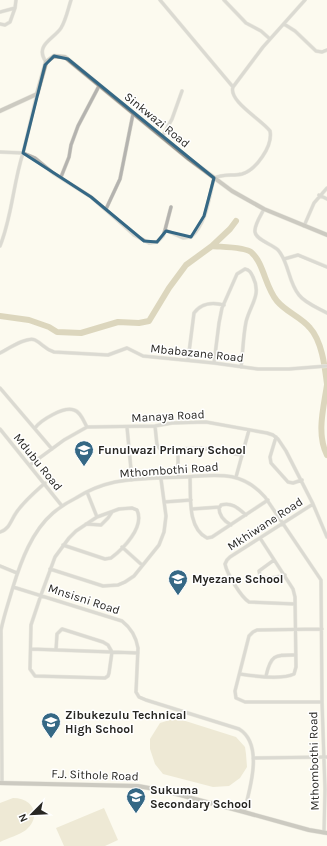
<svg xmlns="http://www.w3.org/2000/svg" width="327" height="846" viewBox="0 0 327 846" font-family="Karla,sans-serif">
<rect width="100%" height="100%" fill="#fcfaef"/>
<path fill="#ddd6b6" d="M 176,718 L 236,737 L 245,747 L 246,754 L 247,767 L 240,778 L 229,786 L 213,787 L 163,774 L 155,764 L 150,749 L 150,739 L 160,723 Z
M 13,798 C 33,798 42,816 26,830 C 19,835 8,838 0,842 L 0,803 Z
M 104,808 L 118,840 L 105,846 L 64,846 L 56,828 Z"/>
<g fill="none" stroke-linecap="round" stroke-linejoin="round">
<path stroke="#b7ac81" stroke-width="6" d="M 212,246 L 230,229 L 236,221
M 0,316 L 29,320 L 49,327 L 57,332 L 81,333 L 118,322 L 139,323 L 149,321 L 169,288 L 186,265 L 212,246 C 221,247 245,247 251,252 C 264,263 265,287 277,301 C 286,312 301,317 310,328 C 322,341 325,368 327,384
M 327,385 C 324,406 316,434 327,455"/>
<g stroke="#d6d4ca" stroke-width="4">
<path id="street" d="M 160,0 L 233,87
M 224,0 L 246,23 L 261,31 L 270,39
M 0,12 L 15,8
M 0,24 L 5,25 L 10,22 L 15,8 L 16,0
M 284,24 L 295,31 L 316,51 L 322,52 L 327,50
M 46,62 C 34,45 54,39 61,28 C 66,20 68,9 71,0
M 37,94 L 23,153 L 35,158 L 53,173 L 91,197 L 123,225 L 134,235 L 149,243 L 157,242 L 163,236 L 165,230 L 171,207
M 162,137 L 172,119 L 182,91
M 0,152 L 23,153 C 13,184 12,217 0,246
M 61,177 L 69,157 L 71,145 L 78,126 L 99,86
M 319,195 L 327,199
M 106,209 L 120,179 L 133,114
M 264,209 C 261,215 254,225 255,232 C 256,240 272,244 278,250 C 289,262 288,282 299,295 C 305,303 318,308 327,313
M 304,226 L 314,203 L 327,188
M 165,230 L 183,238 L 191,237 C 207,223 209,197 214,178 C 223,174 233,176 242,174 C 256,170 273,146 270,131 C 262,120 228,101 233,87 L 263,47 L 305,0
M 284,259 L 298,255 L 327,267
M 0,353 C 8,349 27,336 35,340 C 43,344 44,349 54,352 L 108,355 L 127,348 L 143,356 L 214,363 L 258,369 L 289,369 L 327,366
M 188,360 L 194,313 C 201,303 213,302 224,305
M 214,363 L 219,323 L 222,308 L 237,274 L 245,269 C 250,270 251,273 253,277 C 262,295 250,305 246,322 C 243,337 243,352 241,367
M 0,388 L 52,449
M 155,426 L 157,445 L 161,450 L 201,448 L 242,455
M 127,427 L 132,480
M 35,428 C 41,420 64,406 74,410 C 81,412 84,422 87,427
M 0,429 L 62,506
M 276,437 L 270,457 L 271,463 L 288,482 L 293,483 L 302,480
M 178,449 L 178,477
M 30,465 L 64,440 L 87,427 L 155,426 L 172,423 L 206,422 L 267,433 L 273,435 L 278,439 L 286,451 L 313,504 L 327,537
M 190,477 C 191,496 187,528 207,538 L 212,537 L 268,500
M 236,477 L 249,430
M 87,492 L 97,517
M 164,502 L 191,500
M 192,509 L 220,507
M 86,524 L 101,525 L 108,518 L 112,512
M 231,525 C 224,521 219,516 219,508 L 221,505 C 232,502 238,508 246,515
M 0,532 C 9,530 11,520 16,513 C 23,502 35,492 45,483
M 63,545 L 105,559 L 111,558 C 123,549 145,527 137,510 L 132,508 L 119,509 L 97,517 L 76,531 L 69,538 L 55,557 L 41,595 L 31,625 L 30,669 L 35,676 L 105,678 L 108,676 L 109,673 L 112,652
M 122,547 L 142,565
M 274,560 L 259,571 C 260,583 276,577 285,575
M 0,566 L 17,573
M 50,569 L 103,586 L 118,585 L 125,582 L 134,576 L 159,545 L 164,532 L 166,516 L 161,479
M 13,587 L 122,621 C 131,628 136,636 138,648 L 136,692 L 139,697 L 146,700 L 239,729 C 264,744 250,789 244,812
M 295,604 L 249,602 C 241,597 227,574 225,564 L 227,560 L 230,557 L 313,504
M 322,629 L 257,630 L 253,632 L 249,636 L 235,691 L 236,698 L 245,702 L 322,702
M 31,649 L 138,653
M 56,650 L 57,634 L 62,629 L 103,642 L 108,645 L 112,652
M 240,674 C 253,676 282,680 294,674 L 296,667 L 295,597 L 293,589 L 260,538
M 266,676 C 271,654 275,655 296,655
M 253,758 L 327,757
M 2,783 L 1,630 C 4,615 9,601 13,587 C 21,561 32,531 53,513 C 60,507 68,502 76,498 C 87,491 101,485 115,482 C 137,478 161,478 184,477 C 217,475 241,470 265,497 L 321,580 L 322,702 L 325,789 L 324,833"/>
</g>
<g stroke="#d6d4ca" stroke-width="5">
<path id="secondary" d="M 0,111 L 37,94 L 46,62 L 54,56 L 65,57 L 189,159 L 232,191 L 264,209 L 327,235
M 0,783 L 138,786 L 165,791 L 244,812 L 309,830 L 327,833"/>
</g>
<use href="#street" stroke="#b4b3af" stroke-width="3"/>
<use href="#secondary" stroke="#93918b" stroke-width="4"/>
</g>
<path d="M0 0H327V846H0ZM 54,56 L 68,59 L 214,178 L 204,216 L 191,237 L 166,231 L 157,242 L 144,241 L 91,197 L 23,153 L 45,65 Z" fill="#fcfaef" fill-opacity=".55" fill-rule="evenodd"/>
<path fill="none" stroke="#356885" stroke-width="3" stroke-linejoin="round" d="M 54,56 L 68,59 L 214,178 L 204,216 L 191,237 L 166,231 L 157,242 L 144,241 L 91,197 L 23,153 L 45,65 Z"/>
<defs>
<g id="school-pin" transform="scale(1)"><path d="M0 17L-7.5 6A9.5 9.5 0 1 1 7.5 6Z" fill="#356885" stroke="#fff"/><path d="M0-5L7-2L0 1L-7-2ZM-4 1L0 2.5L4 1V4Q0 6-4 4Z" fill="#fff"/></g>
</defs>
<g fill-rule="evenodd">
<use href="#school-pin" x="84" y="450"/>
<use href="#school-pin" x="178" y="579"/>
<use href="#school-pin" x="51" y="722"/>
<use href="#school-pin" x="136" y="797"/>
</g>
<g text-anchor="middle" stroke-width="3" stroke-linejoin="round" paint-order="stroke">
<g font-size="12" fill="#272622" stroke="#fff">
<text transform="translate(157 120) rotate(39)" y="4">Sinkwazi Road</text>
<text transform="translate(197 353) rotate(6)" y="4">Mbabazane Road</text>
<text transform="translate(168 416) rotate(-3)" y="4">Manaya Road</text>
<text transform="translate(38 462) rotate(51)" y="4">Mdubu Road</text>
<text transform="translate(169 470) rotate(-4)" y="4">Mthombothi Road</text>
<text transform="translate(265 524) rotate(-33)" y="4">Mkhiwane Road</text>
<text transform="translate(84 599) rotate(18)" y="4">Mnsisni Road</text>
<text transform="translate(314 761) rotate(-91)" y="4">Mthombothi Road</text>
<text transform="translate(95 775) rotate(2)" y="4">F.J. Sithole Road</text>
</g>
<g font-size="12" font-weight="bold" fill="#272622" stroke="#fff" text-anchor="start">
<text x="98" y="454">Funulwazi Primary School</text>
<text x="192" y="583">Myezane School</text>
<text x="65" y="719">Zibukezulu Technical<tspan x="65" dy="14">High School</tspan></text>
<text x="150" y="794">Sukuma<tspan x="150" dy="14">Secondary School</tspan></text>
</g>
</g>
<g transform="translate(32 814) rotate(246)" stroke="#ffffff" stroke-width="3" paint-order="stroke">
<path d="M0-3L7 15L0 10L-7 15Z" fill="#272622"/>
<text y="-6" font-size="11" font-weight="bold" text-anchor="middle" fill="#272622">N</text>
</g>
</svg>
